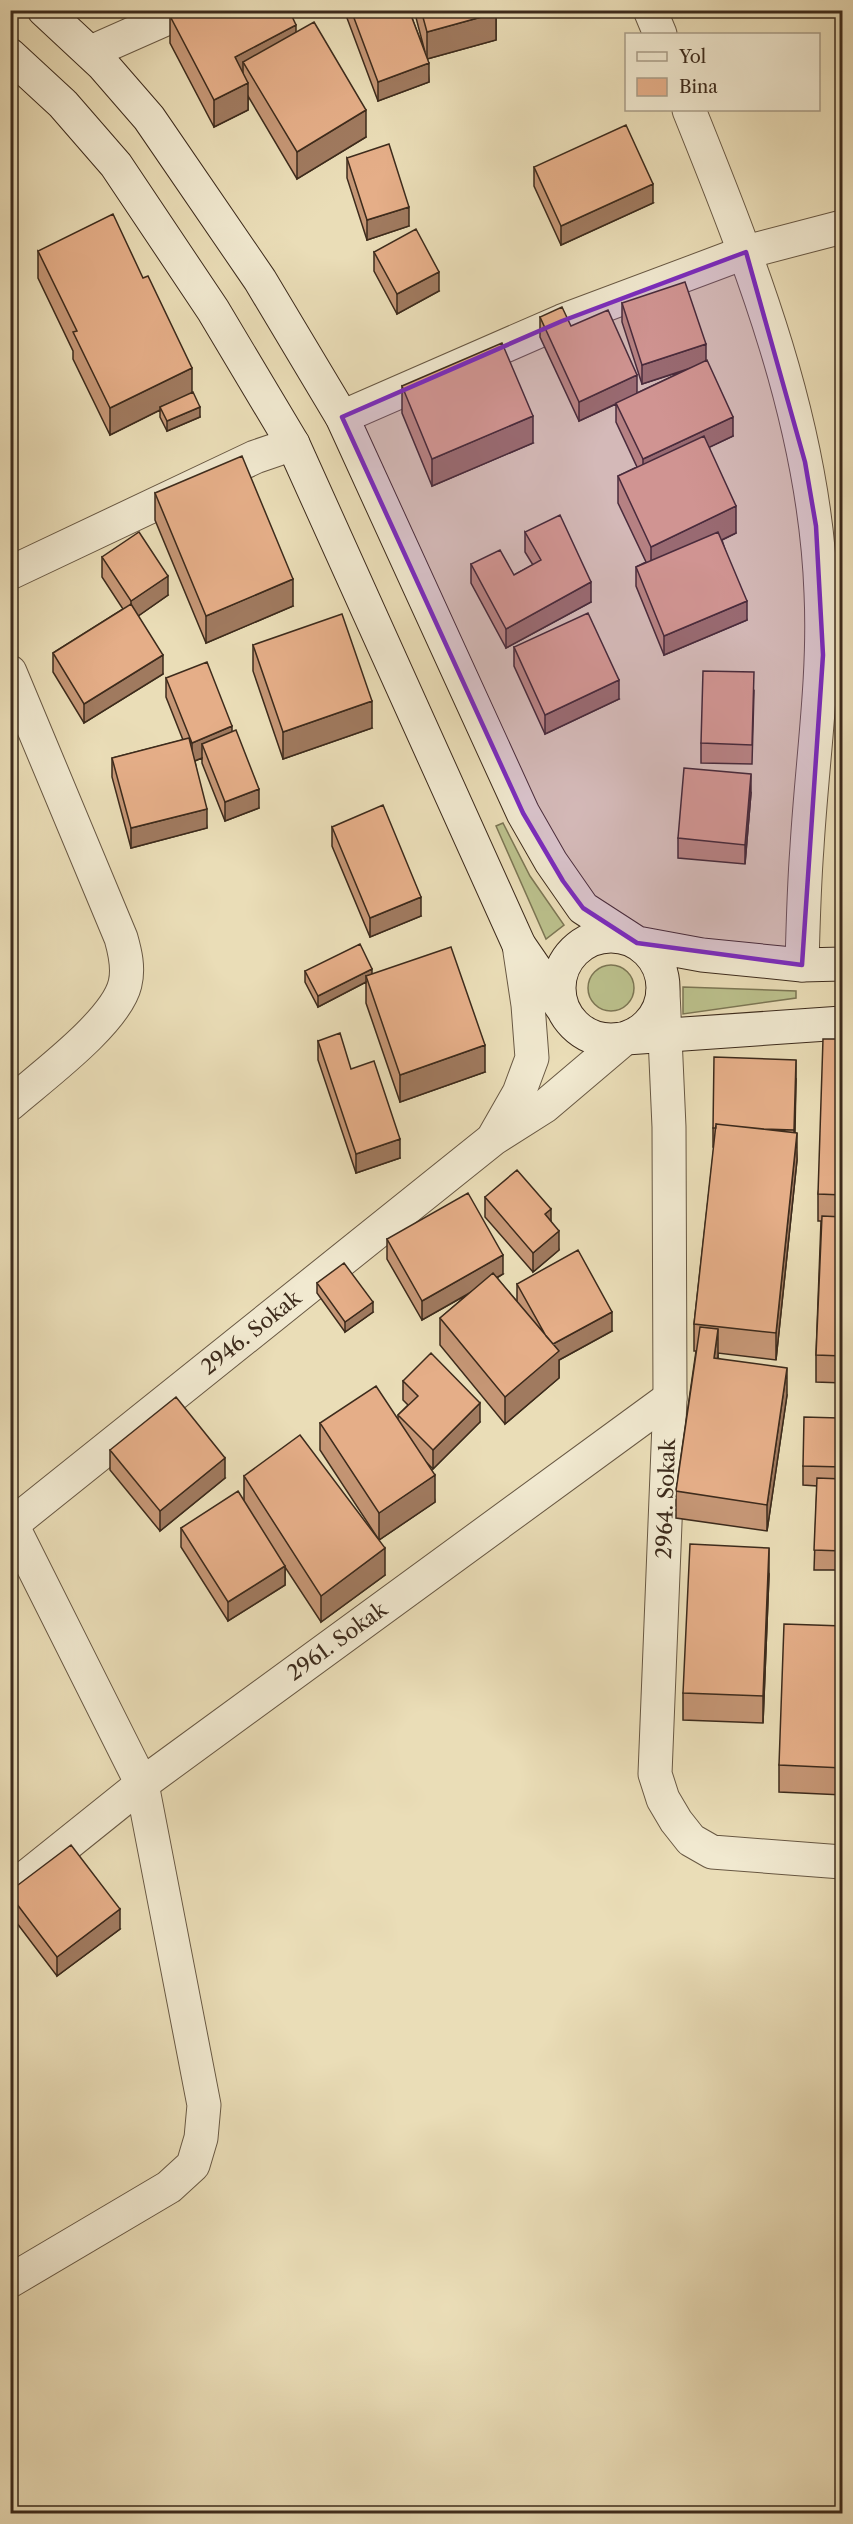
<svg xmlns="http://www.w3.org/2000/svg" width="853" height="2524" viewBox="0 0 853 2524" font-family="'Libre Caslon Text',serif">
<rect width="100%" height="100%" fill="#eaddb7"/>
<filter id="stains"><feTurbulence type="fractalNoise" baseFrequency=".00333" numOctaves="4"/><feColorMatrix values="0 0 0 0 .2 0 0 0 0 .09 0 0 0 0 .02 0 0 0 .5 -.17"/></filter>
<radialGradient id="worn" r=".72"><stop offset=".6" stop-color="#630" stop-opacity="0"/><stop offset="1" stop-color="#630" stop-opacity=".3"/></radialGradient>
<path fill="#bbc08c" stroke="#7c7654" stroke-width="1.5" d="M 503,823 L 530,876 L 564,925 L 546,939 L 496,826 Z
M588 988a23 23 0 1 1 46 0a23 23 0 1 1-46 0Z
M 683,987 L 796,991 L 796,998 L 683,1014 Z"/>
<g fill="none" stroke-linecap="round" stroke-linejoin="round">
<g stroke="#685843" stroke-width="35">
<g id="minor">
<path d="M 650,10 L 660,34"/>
<path d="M 91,52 L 186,10"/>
<path d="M 689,110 C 751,264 815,424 821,593 C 825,678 812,762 807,847 C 804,886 803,925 802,965"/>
<path d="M 342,417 L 562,321 L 746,252 L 842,227"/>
<path d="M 10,573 L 255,457 L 293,444"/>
<path d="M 10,672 L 121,938 C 125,952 129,968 125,984 C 116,1022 41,1077 10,1104"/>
<path d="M 663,992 L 669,1127 L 670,1398 L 655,1774 L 663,1799 L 676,1821 L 691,1840 L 712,1852 L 842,1862"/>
<path d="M 495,1135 L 519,1093 L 532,1058 L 528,1005 L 519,945"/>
<path d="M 10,1521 L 142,1784 L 204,2105 L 201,2138 L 193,2165 L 169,2187 L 10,2281"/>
<path id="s1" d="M 10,1526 L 493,1139 L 545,1106 L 624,1039"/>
<path id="s2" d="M 10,1890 L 142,1784 L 670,1398"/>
</g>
</g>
<g stroke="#3d2b1c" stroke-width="35">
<path id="secondary" d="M 44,10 L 103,65 L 149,118 L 260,280 L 342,417 L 523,813 L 551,862 L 583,908 L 637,943 L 702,955 L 802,965 L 842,964
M 10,55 L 63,104 L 116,165 L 213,310 L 293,444 L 519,945 L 563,1009
M559 988a52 52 0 1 1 104 0a52 52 0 1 1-104 0Z
M 626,1038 L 842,1023"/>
</g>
<use href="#minor" stroke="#f1e9d0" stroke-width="33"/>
<use href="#secondary" stroke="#f1e9d0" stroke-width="33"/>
</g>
<path fill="#c59675" stroke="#3d2b1c" stroke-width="1.5" d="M 344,10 L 409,10 L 425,52 L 414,10 L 496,10 L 496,40 L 427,59 L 429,82 L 378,101 Z
M 170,16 L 296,32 L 366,137 L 297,179 L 248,96 L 248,110 L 214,127 L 170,43 Z
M 347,158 L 409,226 L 367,240 L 347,178 Z
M 534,167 L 653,203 L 561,245 L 534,186 Z
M 38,251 L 192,392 L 200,417 L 167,431 L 160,417 L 160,410 L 110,435 L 73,359 L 73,351 L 38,278 Z
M 374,252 L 439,291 L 397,314 L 374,271 Z
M 622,303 L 706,361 L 733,436 L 709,447 L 736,533 L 722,540 L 747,620 L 664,655 L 636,586 L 636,567 L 646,562 L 618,503 L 618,476 L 637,467 L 616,422 L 616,404 L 579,421 L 540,337 L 540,317 L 571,326 L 637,393 L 686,370 L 642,384 L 622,322 Z
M 402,386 L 533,443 L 432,486 L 402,413 Z
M 155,493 L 293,606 L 206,643 L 155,520 Z
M 525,532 L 591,602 L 506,648 L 471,583 L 471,564 L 514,575 L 533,565 L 525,552 Z
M 102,557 L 168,595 L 138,616 L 163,674 L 84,723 L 53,672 L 53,653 L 123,609 L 102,577 Z
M 253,645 L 372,728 L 283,759 L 253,671 Z
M 514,647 L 619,699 L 545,734 L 514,666 Z
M 166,678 L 232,732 L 259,808 L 225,821 L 202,763 L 202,758 L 195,761 L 207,828 L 131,848 L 112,777 L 112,758 L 183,740 L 166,697 Z
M 754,691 L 752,764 L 701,763 L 701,743 Z
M 751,793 L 745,864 L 678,858 L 678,838 Z
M 332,827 L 421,916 L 370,937 L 332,846 Z
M 305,971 L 372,974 L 485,1072 L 400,1102 L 366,1003 L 366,982 L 318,1007 L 305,982 Z
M 843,1039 L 843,1383 L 816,1382 L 816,1355 L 821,1221 L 818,1221 L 818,1194 Z
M 318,1041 L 351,1069 L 400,1158 L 356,1173 L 318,1060 Z
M 796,1079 L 795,1133 L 797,1160 L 776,1360 L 718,1353 L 718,1358 L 787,1395 L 767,1531 L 676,1518 L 676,1491 L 696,1351 L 694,1351 L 694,1324 L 714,1147 L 713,1147 L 713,1128 Z
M 485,1197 L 551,1221 L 559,1250 L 533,1272 L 485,1217 Z
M 387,1239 L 503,1274 L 497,1278 L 517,1302 L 517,1284 L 612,1331 L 559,1360 L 559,1378 L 505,1424 L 440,1345 L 440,1318 L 468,1294 L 422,1320 L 387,1259 Z
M 317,1283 L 373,1312 L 345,1332 L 317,1293 Z
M 403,1381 L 480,1422 L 433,1469 L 428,1464 L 435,1502 L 379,1540 L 320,1450 L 320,1423 L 398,1420 L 398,1415 L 408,1405 L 403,1400 Z
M 843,1386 L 843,1570 L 814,1570 L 817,1486 L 803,1485 L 803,1466 L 839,1418 Z
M 110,1450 L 225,1478 L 160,1531 L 110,1470 Z
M 244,1476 L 385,1575 L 321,1622 L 285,1567 L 285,1585 L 228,1621 L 181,1547 L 181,1528 L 244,1500 Z
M 769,1575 L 763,1723 L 683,1720 L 683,1693 Z
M 843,1626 L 843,1795 L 779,1792 L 779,1765 Z
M 10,1891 L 120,1929 L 57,1976 L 10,1914 Z"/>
<path fill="#a07a5f" stroke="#3d2b1c" stroke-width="1.5" d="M 496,13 L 496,40 L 427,59 L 427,32 Z
M 296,25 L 296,52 L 243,62 L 243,79 L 235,57 Z
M 429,63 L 429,82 L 378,101 L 378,82 Z
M 248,83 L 248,110 L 214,127 L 214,100 Z
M 366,110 L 366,137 L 297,179 L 297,152 Z
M 653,184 L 653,203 L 561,245 L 561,226 Z
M 409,207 L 409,226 L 367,240 L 367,220 Z
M 439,272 L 439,291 L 397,314 L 397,294 Z
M 706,344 L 706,363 L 642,384 L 642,365 Z
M 192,368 L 192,394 L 160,407 L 160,410 L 110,435 L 110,408 Z
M 637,375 L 637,394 L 579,421 L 579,402 Z
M 200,407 L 200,417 L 167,431 L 167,421 Z
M 533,416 L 533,443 L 432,486 L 432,459 Z
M 733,417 L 733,436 L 643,479 L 643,459 Z
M 736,506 L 736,533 L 651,574 L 651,547 Z
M 168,576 L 168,595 L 131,621 L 131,601 Z
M 293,579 L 293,606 L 206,643 L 206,616 Z
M 591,582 L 591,602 L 506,648 L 506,629 Z
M 747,601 L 747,620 L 664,655 L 664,636 Z
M 163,655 L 163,674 L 84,723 L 84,704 Z
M 619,680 L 619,699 L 545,734 L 545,715 Z
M 372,701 L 372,728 L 283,759 L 283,732 Z
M 232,726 L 232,745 L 202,744 L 202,758 L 192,762 L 192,743 Z
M 751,774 L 751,793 L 745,864 L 745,845 Z
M 259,789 L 259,808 L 225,821 L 225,802 Z
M 207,809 L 207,828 L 131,848 L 131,828 Z
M 421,897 L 421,916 L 370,937 L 370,918 Z
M 372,969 L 372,979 L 366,976 L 366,982 L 318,1007 L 318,996 Z
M 485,1045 L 485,1072 L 400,1102 L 400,1075 Z
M 796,1060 L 796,1079 L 794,1149 L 794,1130 Z
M 797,1133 L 797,1160 L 776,1360 L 776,1333 Z
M 400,1139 L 400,1158 L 356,1173 L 356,1154 Z
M 551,1209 L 551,1228 L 545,1214 Z
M 559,1231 L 559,1250 L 533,1272 L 533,1253 Z
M 503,1255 L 503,1274 L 422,1320 L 422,1301 Z
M 373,1302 L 373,1312 L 345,1332 L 345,1322 Z
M 612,1312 L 612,1331 L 559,1360 L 559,1378 L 505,1424 L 505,1397 L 551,1345 Z
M 718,1329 L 718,1356 L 714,1385 L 714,1358 Z
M 787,1368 L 787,1395 L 767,1531 L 767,1505 Z
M 480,1403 L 480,1422 L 433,1469 L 433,1450 Z
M 225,1458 L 225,1478 L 160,1531 L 160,1511 Z
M 435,1475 L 435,1502 L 379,1540 L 379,1513 Z
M 385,1548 L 385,1575 L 321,1622 L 321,1596 Z
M 769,1548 L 769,1575 L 763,1723 L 763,1696 Z
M 285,1566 L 285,1585 L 228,1621 L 228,1602 Z
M 120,1909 L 120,1929 L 57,1976 L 57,1957 Z"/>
<path fill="#e5ae88" stroke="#3d2b1c" stroke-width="1.5" d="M 181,10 L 289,10 L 296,25 L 235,57 L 248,83 L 214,100 L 170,16 Z
M 351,10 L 409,10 L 429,63 L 378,82 Z
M 421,10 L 496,10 L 496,13 L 427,32 Z
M 314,22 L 366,110 L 297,152 L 243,62 Z
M 626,125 L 653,184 L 561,226 L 534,167 Z
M 389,144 L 409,207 L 367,220 L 347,158 Z
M 113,214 L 143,278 L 148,276 L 192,368 L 110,408 L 73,332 L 77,331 L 38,251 Z
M 416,229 L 439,272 L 397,294 L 374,252 Z
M 685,282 L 706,344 L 642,365 L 622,303 Z
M 562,307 L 571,326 L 608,310 L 637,375 L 579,402 L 540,317 Z
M 502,343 L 533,416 L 432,459 L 402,386 Z
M 707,360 L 733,417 L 643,459 L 616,403 Z
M 193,392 L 200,407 L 167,421 L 160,407 Z
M 704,436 L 736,506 L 651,547 L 618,476 Z
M 242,456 L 293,579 L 206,616 L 155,493 Z
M 560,515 L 591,582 L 506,629 L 471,564 L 500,550 L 514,575 L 541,560 L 525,532 Z
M 139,532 L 168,576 L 131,601 L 102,557 Z
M 718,532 L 747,601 L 664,636 L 636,567 Z
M 131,604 L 163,655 L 84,704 L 53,653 Z
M 588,613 L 619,680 L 545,715 L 514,647 Z
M 342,614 L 372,701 L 283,732 L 253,645 Z
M 207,662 L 232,726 L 192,743 L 166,678 Z
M 703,671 L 754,672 L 752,745 L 701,743 Z
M 236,730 L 259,789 L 225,802 L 202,744 Z
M 189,738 L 207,809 L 131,828 L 112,758 Z
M 684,768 L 751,774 L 745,845 L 678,838 Z
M 383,805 L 421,897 L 370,918 L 332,827 Z
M 360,944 L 372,969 L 318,996 L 305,971 Z
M 451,947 L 485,1045 L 400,1075 L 366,976 Z
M 340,1033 L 351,1069 L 374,1061 L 400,1139 L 356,1154 L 318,1041 Z
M 823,1039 L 843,1039 L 843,1195 L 818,1194 Z
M 714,1057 L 796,1060 L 794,1130 L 764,1129 L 716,1124 L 716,1128 L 713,1128 Z
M 716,1124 L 797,1133 L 776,1333 L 694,1324 Z
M 517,1170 L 551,1209 L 545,1214 L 559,1231 L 533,1253 L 485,1197 Z
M 468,1193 L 503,1255 L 422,1301 L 387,1239 Z
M 822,1216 L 843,1217 L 843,1356 L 816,1355 Z
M 578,1250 L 612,1312 L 553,1344 L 546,1336 L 517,1284 Z
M 344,1263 L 373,1302 L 345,1322 L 317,1283 Z
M 493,1273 L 559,1351 L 505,1397 L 440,1318 Z
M 700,1327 L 718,1329 L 714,1358 L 787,1368 L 767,1505 L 676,1491 Z
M 431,1353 L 480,1403 L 433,1450 L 398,1415 L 418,1396 L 403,1381 Z
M 376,1386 L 435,1475 L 379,1513 L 320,1423 Z
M 839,1386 L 843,1386 L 843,1467 L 803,1466 L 804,1417 L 839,1418 Z
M 176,1397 L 225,1458 L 160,1511 L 110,1450 Z
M 300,1435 L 385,1548 L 321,1596 L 244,1476 Z
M 817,1478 L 843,1479 L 843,1551 L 814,1550 Z
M 238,1491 L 285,1566 L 228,1602 L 181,1528 Z
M 690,1544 L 769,1548 L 763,1696 L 683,1693 Z
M 784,1624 L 843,1626 L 843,1768 L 779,1765 Z
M 71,1845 L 120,1909 L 57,1957 L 10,1895 L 10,1891 Z"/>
<path fill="#7b2cbf" fill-opacity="0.2" stroke="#7b2cbf" stroke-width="4.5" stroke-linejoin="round" d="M 746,252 L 805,462 L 816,526 L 823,655 L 802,965 L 637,943 L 583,908 L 563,881 L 523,813 L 342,417 L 562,321 Z"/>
<g text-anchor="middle" stroke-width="5" stroke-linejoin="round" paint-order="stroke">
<g font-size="21" fill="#3d2b1c" stroke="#f1e9d0">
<text dy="7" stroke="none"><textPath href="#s1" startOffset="309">2946. Sokak</textPath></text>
<text transform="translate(666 1499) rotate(-88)" y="7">2964. Sokak</text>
<text dy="7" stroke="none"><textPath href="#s2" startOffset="411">2961. Sokak</textPath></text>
</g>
</g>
<rect width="853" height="2524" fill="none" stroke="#eaddb7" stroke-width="36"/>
<rect x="12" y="12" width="829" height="2500" fill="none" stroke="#3d2b1c" stroke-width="3"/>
<rect x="18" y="18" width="817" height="2488" fill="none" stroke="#3d2b1c" stroke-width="1.5"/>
<rect x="625" y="33" width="195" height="78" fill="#f1e9d0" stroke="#a99d88" stroke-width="1.5"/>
<rect x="637" y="52" width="30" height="9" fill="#f1e9d0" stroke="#a99d88" stroke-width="1.5"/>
<text x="679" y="63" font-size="18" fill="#3d2b1c">Yol</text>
<rect x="637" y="78" width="30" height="18" fill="#e5ae88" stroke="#a99d88" stroke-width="1.5"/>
<text x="679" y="93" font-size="18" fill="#3d2b1c">Bina</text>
<rect width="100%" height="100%" filter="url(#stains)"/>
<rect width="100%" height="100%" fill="url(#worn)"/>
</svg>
